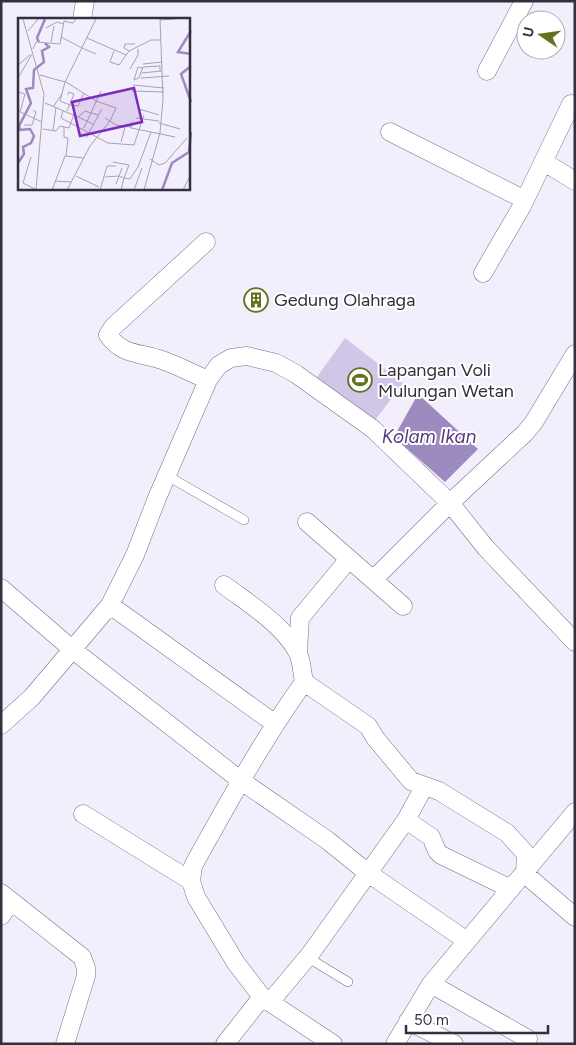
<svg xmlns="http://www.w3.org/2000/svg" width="576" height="1045" viewBox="0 0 576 1045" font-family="Figtree,sans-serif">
<rect width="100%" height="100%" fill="#f2eefb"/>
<path fill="#d1c5e8" d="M 345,338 L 403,383 L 373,423 L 317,377 Z"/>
<path fill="#9d8abf" d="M 418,394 L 478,449 L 445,482 L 394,437 Z"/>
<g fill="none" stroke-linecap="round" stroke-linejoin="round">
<g stroke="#776c8a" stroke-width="10">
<path id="service" d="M 166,475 L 244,520
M 307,957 L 348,982"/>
</g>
<g stroke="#776c8a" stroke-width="19">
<path id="minor" d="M 82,19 L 85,1
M 487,71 L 524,1
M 390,132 L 525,200
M 544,162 L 575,181
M 206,242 L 113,327 L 108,335 C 123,356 139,352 162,360 C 177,365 193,374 208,380
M 483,273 L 522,206 L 571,104
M 307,522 L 403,606
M 373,580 L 450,503 L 525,433 L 534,422 L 575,354
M 224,585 C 249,604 281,623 297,651 C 302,659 302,673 304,682 L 368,726 L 376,739 L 411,781 L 439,791 L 507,833 L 526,854 L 525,874 L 575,917
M 1,588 L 73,650 L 240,780 L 327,840 L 368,873 L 467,941
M 110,605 L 274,723
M 298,652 L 300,618 L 349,559
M 1,725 L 32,697 L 110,605 L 135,555 L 157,498 L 208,380 L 219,365 L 231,358 L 247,356 L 276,363 L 296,374 L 373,429 L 450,503 L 486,548 L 575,642
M 83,814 L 191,881
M 406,820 L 431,837 L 437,851 L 441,855 L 511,889
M 1,893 L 82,957 L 86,968 L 86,976 L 65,1044
M 1,916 L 11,901
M 431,984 L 528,1039
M 262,997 L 333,1044
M 270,1002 L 311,953 L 406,820 L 424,787
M 408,1021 L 454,1044
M 225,1044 L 262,997 L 236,963 L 196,897 L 191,881 L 193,866 C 228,803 262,741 304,682
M 395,1044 L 431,984 L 575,812"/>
</g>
<use href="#service" stroke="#fff" stroke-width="9"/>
<use href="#minor" stroke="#fff" stroke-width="18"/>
</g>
<defs>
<g id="building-ring" transform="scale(1.25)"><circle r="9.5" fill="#fff" stroke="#617322" stroke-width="1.5"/><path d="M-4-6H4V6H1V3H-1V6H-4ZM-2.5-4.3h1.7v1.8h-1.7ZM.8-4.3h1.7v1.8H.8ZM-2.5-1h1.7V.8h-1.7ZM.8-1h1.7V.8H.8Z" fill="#617322"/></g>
<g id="stadium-ring" transform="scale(1.25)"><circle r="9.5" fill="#fff" stroke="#617322" stroke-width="1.5"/><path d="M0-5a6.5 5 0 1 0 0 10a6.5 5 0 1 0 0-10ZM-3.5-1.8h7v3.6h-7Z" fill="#617322"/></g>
</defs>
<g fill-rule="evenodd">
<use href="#building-ring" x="256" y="300"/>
<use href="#stadium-ring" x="360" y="380"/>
</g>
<g text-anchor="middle" stroke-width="4" stroke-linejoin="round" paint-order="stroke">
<g font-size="18" fill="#342f3c" stroke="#fff" text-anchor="start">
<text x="274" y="306">Gedung Olahraga</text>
<text x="378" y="376">Lapangan Voli<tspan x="378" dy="21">Mulungan Wetan</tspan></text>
</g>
<g font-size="19" font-style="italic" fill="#55397b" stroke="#fff">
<text x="429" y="443">Kolam Ikan</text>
</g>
</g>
<g transform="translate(18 18)">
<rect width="172" height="172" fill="#f2eefb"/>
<path fill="none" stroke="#9d8abf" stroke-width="2.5" d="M 173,13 L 160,34 L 173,36M 21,24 L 19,20 L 27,1M 173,48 L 163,56 L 173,84M 0,145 L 6,136 L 5,129 L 13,125 L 16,118 L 12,111 L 2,112 L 1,108 L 13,85 L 8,71 L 15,70 L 16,52 L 26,44 L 24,33 L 31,29 L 27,25M 144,172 L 154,145 L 171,134 L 173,114"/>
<path fill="none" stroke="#a6a2af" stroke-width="1" d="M 5,1 L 26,76 L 18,172M 142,2 L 157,1M 28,10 L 39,4 L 46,6M 10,13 L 20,1M 43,19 L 64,30M 69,20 L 108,37M 33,24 L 36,8M 64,30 L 78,36M 15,31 L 18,24 L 42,26 L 46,3 L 55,5 L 58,1M 96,33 L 92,44 L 101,47M 111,33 L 106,30 L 107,26 L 117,26M 125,46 L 144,44M 0,47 L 12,37M 101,47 L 111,33 L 133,22 L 143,22M 124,50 L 120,49 L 116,62 L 121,60 L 125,49 L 142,48 L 142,54M 112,51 L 120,37 L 120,31M 124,55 L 143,53M 22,57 L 47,64 L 78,1M 0,60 L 14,36M 123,60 L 151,58M 47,64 L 42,83 L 52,87M 48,64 L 78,83 L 98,90 L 92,103 L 72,128 L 49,172M 115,67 L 146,70M 114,73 L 146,74M 0,74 L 7,76 L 2,94M 27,85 L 60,99 L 67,93 L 80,97M 52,87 L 60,88 L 66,75M 35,89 L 44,76M 121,91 L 141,97M 45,92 L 43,100 L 90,125 L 116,127 L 126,97M 0,93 L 24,104M 49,93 L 56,76 L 51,74 L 50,77M 60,99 L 75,106M 87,100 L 98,107 L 113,109M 118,100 L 141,103M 114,104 L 113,110 L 133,114M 141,105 L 162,111M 6,107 L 14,107 L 18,94 L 15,92M 46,109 L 46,119 L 50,120 L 48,138M 66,110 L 83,73M 25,111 L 38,113 L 42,108 L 51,110 L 56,96M 35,113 L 38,89M 68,120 L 84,91M 103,124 L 107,109M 13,139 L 5,165 L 17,171M 132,141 L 141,147 L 147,145 L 169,120M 95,144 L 111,147 L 106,160 L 101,158 L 104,150M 58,158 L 81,169M 87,159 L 101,158 L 98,166M 37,163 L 53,164M 34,172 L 47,138 L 66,140M 82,172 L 89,148 L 98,148M 103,172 L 106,160 L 112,161 L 120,149 L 133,114 L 157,119M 116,172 L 124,150M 126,172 L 142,115 L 145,81 L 142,1M 165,172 L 173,156"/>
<path fill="#7b2cbf" fill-opacity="0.15" stroke="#7b2cbf" stroke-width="2.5" d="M 116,70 L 124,104 L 62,118 L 54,84 Z"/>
<rect width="172" height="172" fill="none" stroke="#342f3c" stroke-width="2.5"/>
</g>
<rect width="576" height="1045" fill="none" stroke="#342f3c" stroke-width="5"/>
<g transform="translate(541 35) rotate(283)"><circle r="24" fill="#ffffff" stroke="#aeacb1"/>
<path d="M0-4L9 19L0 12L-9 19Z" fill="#617322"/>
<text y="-8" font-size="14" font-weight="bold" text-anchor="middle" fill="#342f3c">U</text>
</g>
<path d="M406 1025v8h142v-8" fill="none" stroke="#342f3c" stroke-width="2.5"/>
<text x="414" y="1025" font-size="15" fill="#342f3c" stroke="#ffffff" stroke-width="4" paint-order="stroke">50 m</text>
</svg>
